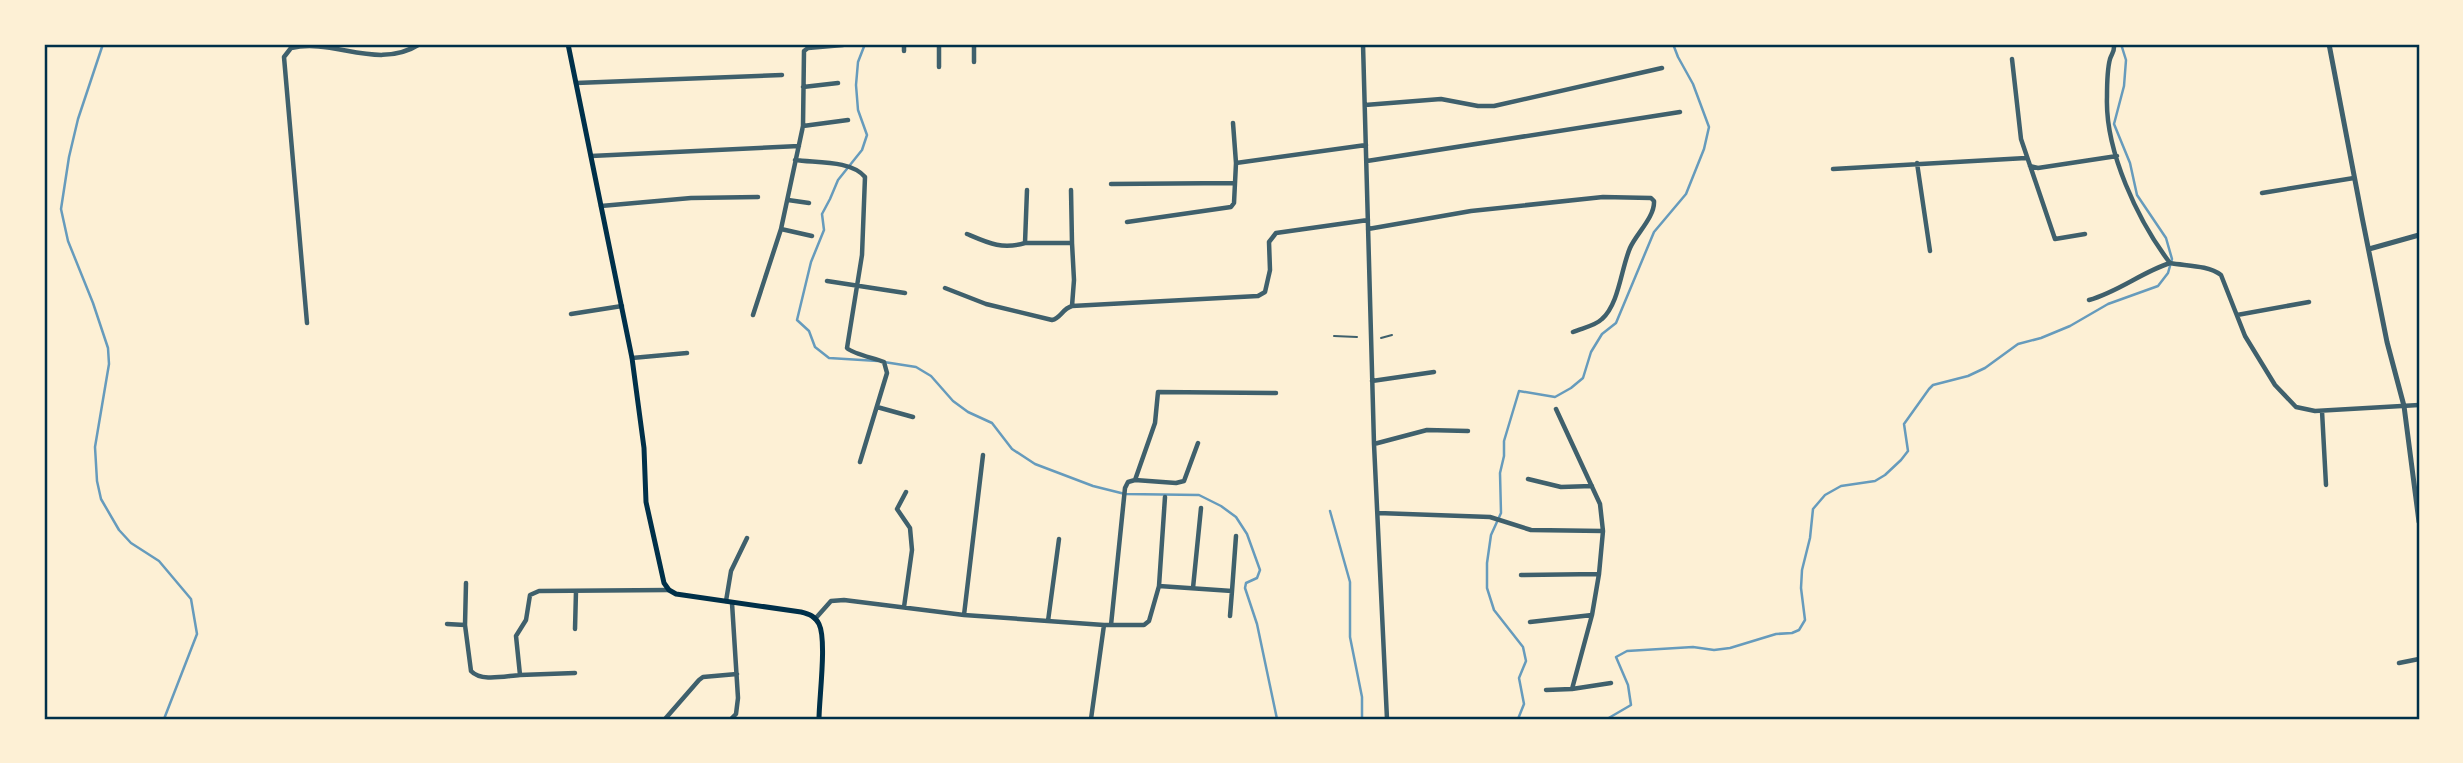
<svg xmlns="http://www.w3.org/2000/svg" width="2463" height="763" viewBox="0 0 2463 763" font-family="Barlow,sans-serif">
<rect width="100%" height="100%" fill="#fdf0d5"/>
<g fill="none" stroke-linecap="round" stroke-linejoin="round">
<path stroke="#669bbc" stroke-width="2.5" d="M 103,44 L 78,119 L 69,157 L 61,209 L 68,241 L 93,303 L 108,348 L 109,364 L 95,447 L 97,481 L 101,499 L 119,530 L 131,543 L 159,561 L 191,599 L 197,634 L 164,719
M 865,44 L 858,62 L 856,85 L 858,110 L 867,135 L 862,150 L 838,180 L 830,199 L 822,214 L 824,230 L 811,262 L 797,320 L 809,331 L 815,347 L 829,358 L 878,361
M 884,362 L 916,367 L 931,376 L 953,401 L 968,412 L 992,423 L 1012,449 L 1035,464 L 1093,486 L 1125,494 L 1199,495 L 1221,506 L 1236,517 L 1247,534 L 1260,570 L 1257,578 L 1246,583 L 1245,588 L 1257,624 L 1277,719
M 1330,511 L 1350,582 L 1350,637 L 1362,697 L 1362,719
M 1518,719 L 1524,704 L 1519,678 L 1526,661 L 1523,647 L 1494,610 L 1487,588 L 1487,563 L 1491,535 L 1501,513 L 1500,473 L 1504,456 L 1504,441 L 1519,391 L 1555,397 L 1571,388 L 1583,378 L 1591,352 L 1602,334 L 1616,323 L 1654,232 L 1686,194 L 1704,149 L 1709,127 L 1693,84 L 1678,57 L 1673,44
M 1607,719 L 1631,705 L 1628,685 L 1616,657 L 1627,651 L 1693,647 L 1714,650 L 1730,648 L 1776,634 L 1792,633 L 1799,630 L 1805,620 L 1801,588 L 1802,570 L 1810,538 L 1813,509 L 1825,495 L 1841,486 L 1875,481 L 1885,475 L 1901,460 L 1908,451 L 1904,424 L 1929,389 L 1933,385 L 1968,376 L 1985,368 L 2018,344 L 2041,338 L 2070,326 L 2108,304 L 2158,286 L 2168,273 L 2172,259 L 2166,238 L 2137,195 L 2130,163 L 2114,124 L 2124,86 L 2126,60 L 2121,44"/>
<path stroke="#3f606c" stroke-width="2" d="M 1334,336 L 1357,337
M 1381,338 L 1392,335"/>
<path stroke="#3f606c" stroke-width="4.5" d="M 904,44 L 904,51
M 939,44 L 939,67
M 1363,44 L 1374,444 L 1387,719
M 2114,44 C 2115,51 2112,53 2110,59 C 2107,70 2107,86 2107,97 C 2105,151 2138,221 2170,263 C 2186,266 2208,265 2221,275 L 2245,336 L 2275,385 L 2296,407 L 2315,411 L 2419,405
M 2012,59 L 2021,139 L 2055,239 L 2085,234
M 974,62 L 974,44
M 576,83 L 782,75
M 803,87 L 838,83
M 1365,105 L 1441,99 L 1478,106 L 1494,106 L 1662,68
M 1233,123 L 1236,163
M 803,126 L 848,120
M 591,156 L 799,146
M 795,160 C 816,163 851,160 865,177 L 862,255 L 847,348 C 853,354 874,358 884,362 L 887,373 L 860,462
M 1367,161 L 1680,112
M 1917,163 L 1930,251
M 2030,166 L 2038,168 L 2117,156
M 1833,169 L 2026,158
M 1111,184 L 1235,183
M 1027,190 L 1025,243 L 1072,243 L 1074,280 L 1072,306 L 1258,296 L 1265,292 L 1270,270 L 1269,242 L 1276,233 L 1368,220
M 1071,190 L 1072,243
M 2262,193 L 2354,178
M 788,200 L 809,203
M 601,206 L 691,198 L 758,197
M 1127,222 L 1231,207 L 1234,203 L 1236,163 L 1366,145
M 781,229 L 812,236
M 1368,229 L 1471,211 L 1603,197 L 1651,198 L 1654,201 C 1655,217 1636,234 1630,248 C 1621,269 1619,304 1602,319 C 1595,326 1582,328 1573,332
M 967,234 C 988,243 1002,250 1025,243
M 827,281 L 905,293
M 945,288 L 986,304 L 1052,320 C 1061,318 1062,309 1072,306
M 2089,300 C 2118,292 2142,272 2170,263
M 571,314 L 622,306
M 753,315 L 781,229 L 803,126 L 804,51 L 808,48 L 843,45
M 2237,315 L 2309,302
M 307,323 L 284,57 L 291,48 C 335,38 377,71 420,44
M 632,358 L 687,353
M 1372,381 L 1434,372
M 877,407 L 913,417
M 1556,409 L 1600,504 L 1603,531
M 2322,411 L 2326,485
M 1374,444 L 1427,430 L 1468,431
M 1528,479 L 1561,487 L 1592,486
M 1135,480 L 1176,483 L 1184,481 L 1198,443
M 1378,513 L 1490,517 L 1531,530 L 1603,531 L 1599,574 L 1592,615 L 1572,689 L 1546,690
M 1521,575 L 1599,574
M 466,583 L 465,625 L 471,671 C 481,682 505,676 520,675
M 1159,586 L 1232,591 L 1236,536
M 1193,588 L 1201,508
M 726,601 L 731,571 L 747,538
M 904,607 L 912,550 L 910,528 L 897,509 L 906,492
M 964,615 L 983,455
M 1230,616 L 1232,591
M 815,619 L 831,601 L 844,600 L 964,615 L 1104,625 L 1144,625 L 1149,621 L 1159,586 L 1165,497
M 1048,621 L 1059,539
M 1530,622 L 1592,615
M 447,624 L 465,625
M 1111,625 L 1125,488 L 1128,482 L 1135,480 L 1155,423 L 1158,392 L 1276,393
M 575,629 L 576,591
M 2399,663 L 2419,659
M 575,673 L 520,675 L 516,636 L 526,620 L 530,595 L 539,591 L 669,590
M 1572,689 L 1611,683
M 665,719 L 699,680 L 703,677 L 737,674
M 731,719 L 736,714 L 738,698 L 732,603
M 1091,719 L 1104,625"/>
<path stroke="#3f606c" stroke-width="5" d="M 2329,44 L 2362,217 L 2387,342 L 2404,406 L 2419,522
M 2369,249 L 2419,235"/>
<path stroke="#003049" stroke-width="5" d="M 568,44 L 632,358 L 644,448 L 646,502 L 664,583 L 669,590 L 676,594 L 801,612 C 809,614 815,616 819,624 C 827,640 819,699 819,719"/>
</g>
<rect width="2463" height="763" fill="none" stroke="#fdf0d5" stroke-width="91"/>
<rect x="46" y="46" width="2372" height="672" fill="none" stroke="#003049" stroke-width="2.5"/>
</svg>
